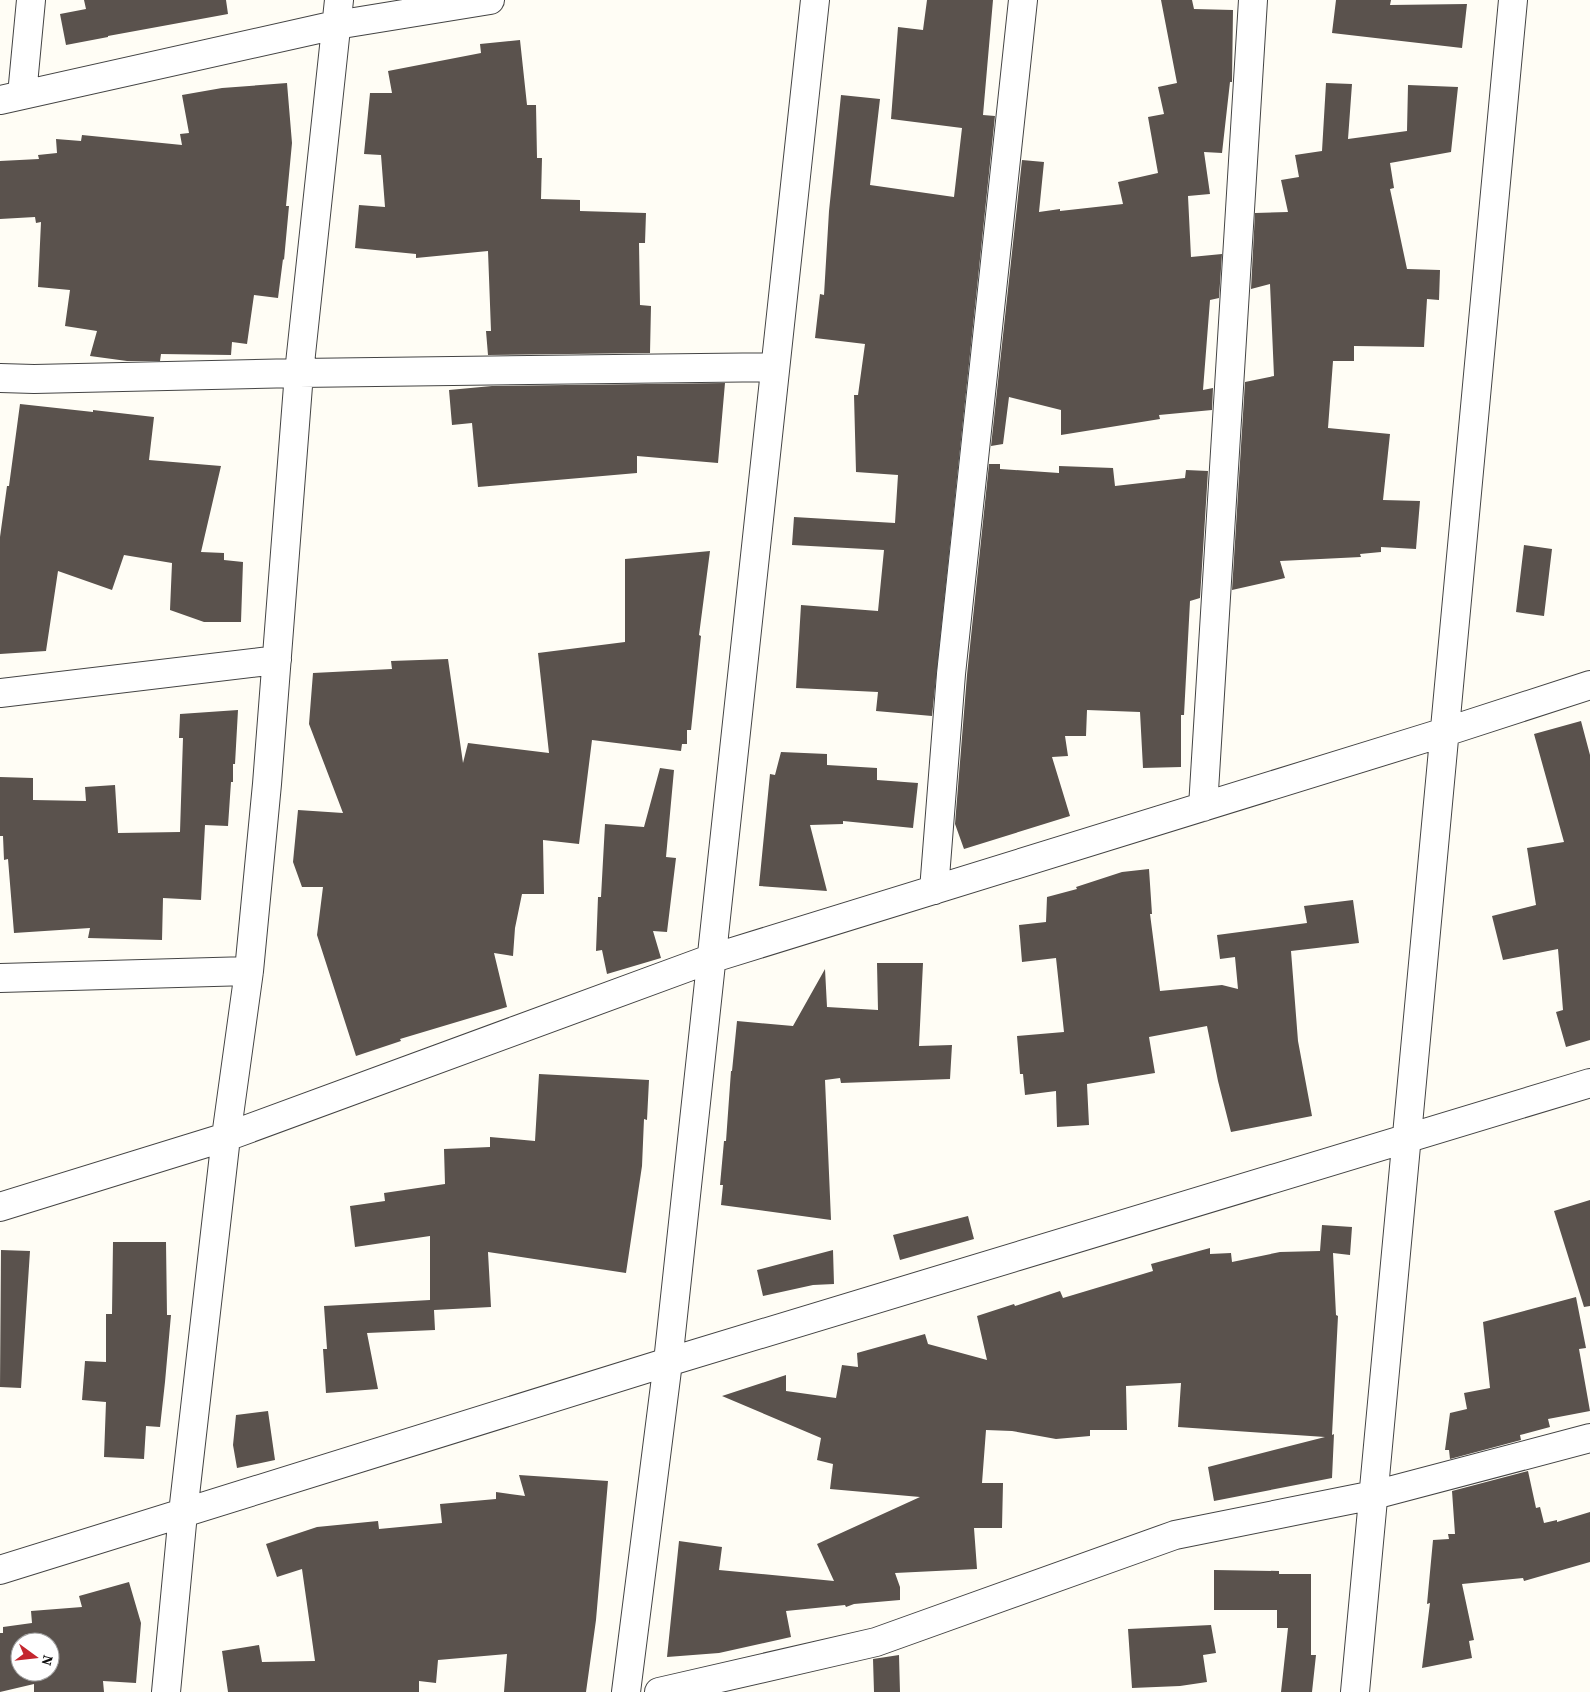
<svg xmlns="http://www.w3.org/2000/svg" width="1590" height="1692" viewBox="0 0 1590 1692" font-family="'Source Serif 4',serif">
<rect width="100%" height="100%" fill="#fffdf5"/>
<path fill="#5a524d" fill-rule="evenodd" d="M 84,0 L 226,0 L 228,14 L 108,36 L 108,37 L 66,45 L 60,14 L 86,9 Z
M 927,0 L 993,0 L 983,115 L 995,116 L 932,716 L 876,711 L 878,692 L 796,688 L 801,605 L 878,611 L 884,550 L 792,545 L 794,517 L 895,523 L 898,475 L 856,472 L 854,395 L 858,395 L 865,344 L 815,338 L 820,294 L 824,295 L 829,211 L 841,95 L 880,99 L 870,185 L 954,197 L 962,128 L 891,119 L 898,27 L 923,30 Z
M 1161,0 L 1192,0 L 1194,9 L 1233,10 L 1232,82 L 1230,82 L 1222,153 L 1204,152 L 1210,194 L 1188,196 L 1191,257 L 1222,254 L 1219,298 L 1210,300 L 1203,390 L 1213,388 L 1212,410 L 1159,415 L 1160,419 L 1061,435 L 1061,410 L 1009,397 L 1003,444 L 991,446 L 1022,160 L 1044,162 L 1039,212 L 1060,209 L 1060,211 L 1123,204 L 1118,182 L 1158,173 L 1148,117 L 1164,114 L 1158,87 L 1177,83 Z
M 1336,0 L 1391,0 L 1390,5 L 1467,4 L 1462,48 L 1332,33 Z
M 520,40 L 527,105 L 536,105 L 537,158 L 542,158 L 541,199 L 580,200 L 580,211 L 646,213 L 645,243 L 639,243 L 640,305 L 651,306 L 650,353 L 488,355 L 486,331 L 491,331 L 488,251 L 416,258 L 416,254 L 355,248 L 359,205 L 385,207 L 381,155 L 364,154 L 370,93 L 392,93 L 388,71 L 481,53 L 480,44 Z
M 287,83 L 292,143 L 286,206 L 289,206 L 284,260 L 283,259 L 278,298 L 254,295 L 247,344 L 232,342 L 231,355 L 161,354 L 160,361 L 127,361 L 90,356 L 97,331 L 65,326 L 70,290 L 38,287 L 41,222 L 36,223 L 35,217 L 0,219 L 0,161 L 39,159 L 38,155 L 57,153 L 56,139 L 81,141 L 82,135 L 182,145 L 180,134 L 189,133 L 182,95 L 222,88 Z
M 1326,83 L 1352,84 L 1348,139 L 1407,131 L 1408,85 L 1458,87 L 1451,152 L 1390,163 L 1394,188 L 1390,189 L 1407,269 L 1440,270 L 1439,300 L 1427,299 L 1424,347 L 1354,346 L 1354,361 L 1333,361 L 1328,428 L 1390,434 L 1383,500 L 1420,501 L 1416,549 L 1381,547 L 1381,552 L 1360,554 L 1361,557 L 1280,561 L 1285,578 L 1232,590 L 1245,382 L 1274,376 L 1270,284 L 1251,289 L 1255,213 L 1288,212 L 1281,180 L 1299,177 L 1295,155 L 1322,151 Z
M 725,383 L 718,463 L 637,456 L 637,473 L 478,487 L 472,423 L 452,425 L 449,390 L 492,386 Z
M 20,404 L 93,412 L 93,410 L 154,417 L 149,460 L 221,466 L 201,552 L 224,553 L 224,560 L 243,562 L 241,622 L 204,622 L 170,610 L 172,563 L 124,555 L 112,590 L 58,571 L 46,651 L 0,654 L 0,537 L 7,486 L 9,486 Z
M 989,464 L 1000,464 L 1000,469 L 1059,473 L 1059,466 L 1113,468 L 1115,486 L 1185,478 L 1186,470 L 1208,471 L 1200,598 L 1190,601 L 1184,715 L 1181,715 L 1181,767 L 1143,768 L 1140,712 L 1087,710 L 1086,736 L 1065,736 L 1068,756 L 1052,757 L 1070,816 L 964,849 L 955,824 L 967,675 Z
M 1524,545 L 1552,549 L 1544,616 L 1516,612 Z
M 710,551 L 699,635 L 701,636 L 691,730 L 687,730 L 687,744 L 682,744 L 681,751 L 592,740 L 579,844 L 543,840 L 544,894 L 522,894 L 515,928 L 513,956 L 494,953 L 507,1007 L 400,1039 L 401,1041 L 356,1056 L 317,935 L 323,887 L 302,887 L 293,862 L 298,810 L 343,813 L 309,724 L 313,673 L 392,669 L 391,661 L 448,659 L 463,763 L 468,743 L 549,753 L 538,653 L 625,642 L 625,559 Z
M 238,710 L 235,764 L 233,764 L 233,782 L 231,782 L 228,826 L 205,825 L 201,900 L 163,898 L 162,940 L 88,938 L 90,928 L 14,933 L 8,859 L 4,860 L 3,836 L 0,836 L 0,777 L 33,778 L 33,800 L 86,801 L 85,787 L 115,785 L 118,833 L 180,832 L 183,738 L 179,738 L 180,714 Z
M 1581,721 L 1590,755 L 1590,1040 L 1566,1047 L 1556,1012 L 1563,1010 L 1558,949 L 1503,960 L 1492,916 L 1536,905 L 1527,848 L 1564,842 L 1534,734 Z
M 781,752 L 827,754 L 827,765 L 877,768 L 877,780 L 918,783 L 913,828 L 843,821 L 843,824 L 810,825 L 827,891 L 759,886 L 770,774 L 775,775 Z
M 660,768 L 674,770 L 666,857 L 676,858 L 667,932 L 653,931 L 661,958 L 607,974 L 602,950 L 596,951 L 598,897 L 601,897 L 605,824 L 644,827 Z
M 1149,869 L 1152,914 L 1150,914 L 1160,991 L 1222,985 L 1238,989 L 1235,957 L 1220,959 L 1217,935 L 1307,923 L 1304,906 L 1353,900 L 1359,943 L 1291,951 L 1298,1041 L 1312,1116 L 1231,1132 L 1218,1081 L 1207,1026 L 1149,1037 L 1155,1073 L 1087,1084 L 1089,1125 L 1057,1127 L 1056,1091 L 1025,1095 L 1023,1074 L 1020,1074 L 1017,1036 L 1064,1032 L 1056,958 L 1022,962 L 1019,925 L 1046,922 L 1047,897 L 1077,889 L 1076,887 L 1122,872 Z
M 877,963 L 923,963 L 919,1046 L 952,1045 L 950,1079 L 841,1083 L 840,1078 L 825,1080 L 831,1220 L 721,1205 L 723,1185 L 720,1185 L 724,1141 L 726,1141 L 731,1071 L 732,1071 L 737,1021 L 793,1026 L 825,969 L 827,1007 L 878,1010 Z
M 539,1074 L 649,1080 L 647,1120 L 644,1119 L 642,1166 L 626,1273 L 488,1252 L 491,1307 L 434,1310 L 435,1330 L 367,1333 L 378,1389 L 326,1393 L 323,1349 L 327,1349 L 324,1306 L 430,1300 L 430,1236 L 355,1247 L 350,1206 L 385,1201 L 384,1193 L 445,1184 L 444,1149 L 490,1147 L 490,1137 L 535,1141 Z
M 1590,1200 L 1590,1306 L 1584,1307 L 1554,1211 Z
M 968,1216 L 974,1239 L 900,1260 L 893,1235 Z
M 1322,1225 L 1352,1227 L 1350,1255 L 1333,1253 L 1336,1315 L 1338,1316 L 1332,1435 L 1334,1434 L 1332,1478 L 1214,1501 L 1208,1467 L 1325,1437 L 1178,1427 L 1181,1383 L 1126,1386 L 1127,1430 L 1090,1430 L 1090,1436 L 1056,1439 L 1012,1431 L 986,1430 L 982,1483 L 1003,1483 L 1002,1528 L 974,1528 L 977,1569 L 895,1573 L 900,1587 L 900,1600 L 854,1604 L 846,1607 L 845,1605 L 786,1611 L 791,1637 L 719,1653 L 667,1657 L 679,1541 L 722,1547 L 719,1570 L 834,1581 L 817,1544 L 920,1497 L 830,1489 L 833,1464 L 817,1460 L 821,1438 L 722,1396 L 786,1375 L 786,1391 L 836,1398 L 842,1365 L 858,1367 L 857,1353 L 925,1334 L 928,1344 L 987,1360 L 977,1316 L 1014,1304 L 1015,1306 L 1060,1291 L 1063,1298 L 1153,1271 L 1151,1264 L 1210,1248 L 1210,1254 L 1231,1253 L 1232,1262 L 1280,1252 L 1320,1251 Z
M 113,1242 L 166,1242 L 167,1315 L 171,1315 L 165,1382 L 160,1427 L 146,1426 L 144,1459 L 104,1457 L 106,1402 L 82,1400 L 85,1361 L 106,1362 L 106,1314 L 112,1314 Z
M 1,1250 L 30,1251 L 21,1388 L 0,1387 Z
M 833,1250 L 834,1284 L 813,1285 L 763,1296 L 757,1270 Z
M 1576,1297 L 1586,1348 L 1579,1349 L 1590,1411 L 1548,1419 L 1550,1427 L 1520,1435 L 1521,1440 L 1450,1459 L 1449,1450 L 1445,1450 L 1450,1413 L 1467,1409 L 1464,1393 L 1490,1388 L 1483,1322 Z
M 268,1411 L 275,1460 L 237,1468 L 233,1445 L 236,1415 Z
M 1528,1471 L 1536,1508 L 1540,1507 L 1544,1523 L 1557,1520 L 1557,1522 L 1590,1512 L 1590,1562 L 1524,1581 L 1523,1578 L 1462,1584 L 1474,1640 L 1469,1641 L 1472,1658 L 1422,1668 L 1430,1603 L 1427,1604 L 1433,1540 L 1449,1539 L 1448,1534 L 1455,1534 L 1452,1491 Z
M 519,1475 L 608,1481 L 596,1620 L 586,1692 L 504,1692 L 507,1654 L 438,1660 L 436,1683 L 419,1681 L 419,1692 L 228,1692 L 222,1651 L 259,1645 L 262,1662 L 315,1661 L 302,1569 L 277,1577 L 266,1544 L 317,1527 L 378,1521 L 379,1529 L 442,1523 L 440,1504 L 496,1499 L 496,1492 L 525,1496 Z
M 1214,1570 L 1279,1571 L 1279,1574 L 1311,1574 L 1311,1655 L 1316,1655 L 1312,1692 L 1281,1692 L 1288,1628 L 1277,1628 L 1277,1610 L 1214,1610 Z
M 129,1582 L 141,1623 L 136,1683 L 103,1681 L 104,1692 L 34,1692 L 34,1684 L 0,1692 L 0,1633 L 3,1633 L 3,1627 L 32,1623 L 31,1611 L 82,1607 L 79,1596 ZM 20,1642 L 50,1642 L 50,1672 L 20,1672 Z
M 1211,1625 L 1216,1653 L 1203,1655 L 1207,1682 L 1180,1686 L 1132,1688 L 1128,1629 Z
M 899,1655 L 900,1692 L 874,1692 L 873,1659 Z"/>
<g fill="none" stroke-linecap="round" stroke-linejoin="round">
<g stroke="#444" stroke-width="30">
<path id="minor" d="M 22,95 L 31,0
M 0,100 L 336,25 L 490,0
M 0,378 L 34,379 L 299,373 L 775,367
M 0,693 L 277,660
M 1203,807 L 1253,0
M 934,890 L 951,674 L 1023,0
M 0,978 L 249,971
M 0,1207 L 226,1137 L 710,959 L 1445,732 L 1590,685
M 0,1570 L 668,1362 L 1590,1083
M 166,1692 L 183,1513 L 226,1137 L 249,971 L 267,784 L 299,373 L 339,0
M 626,1692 L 668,1362 L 815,0
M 659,1692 L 876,1642 L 1175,1535 L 1374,1495 L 1590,1438
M 1355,1692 L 1513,0"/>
</g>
<use href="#minor" stroke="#fff" stroke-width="28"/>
</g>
<g transform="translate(35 1657) rotate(105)"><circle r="24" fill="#ffffff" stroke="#a0a0a0"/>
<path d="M0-4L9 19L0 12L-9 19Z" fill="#c4262e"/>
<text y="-8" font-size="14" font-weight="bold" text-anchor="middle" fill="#111111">N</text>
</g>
</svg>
